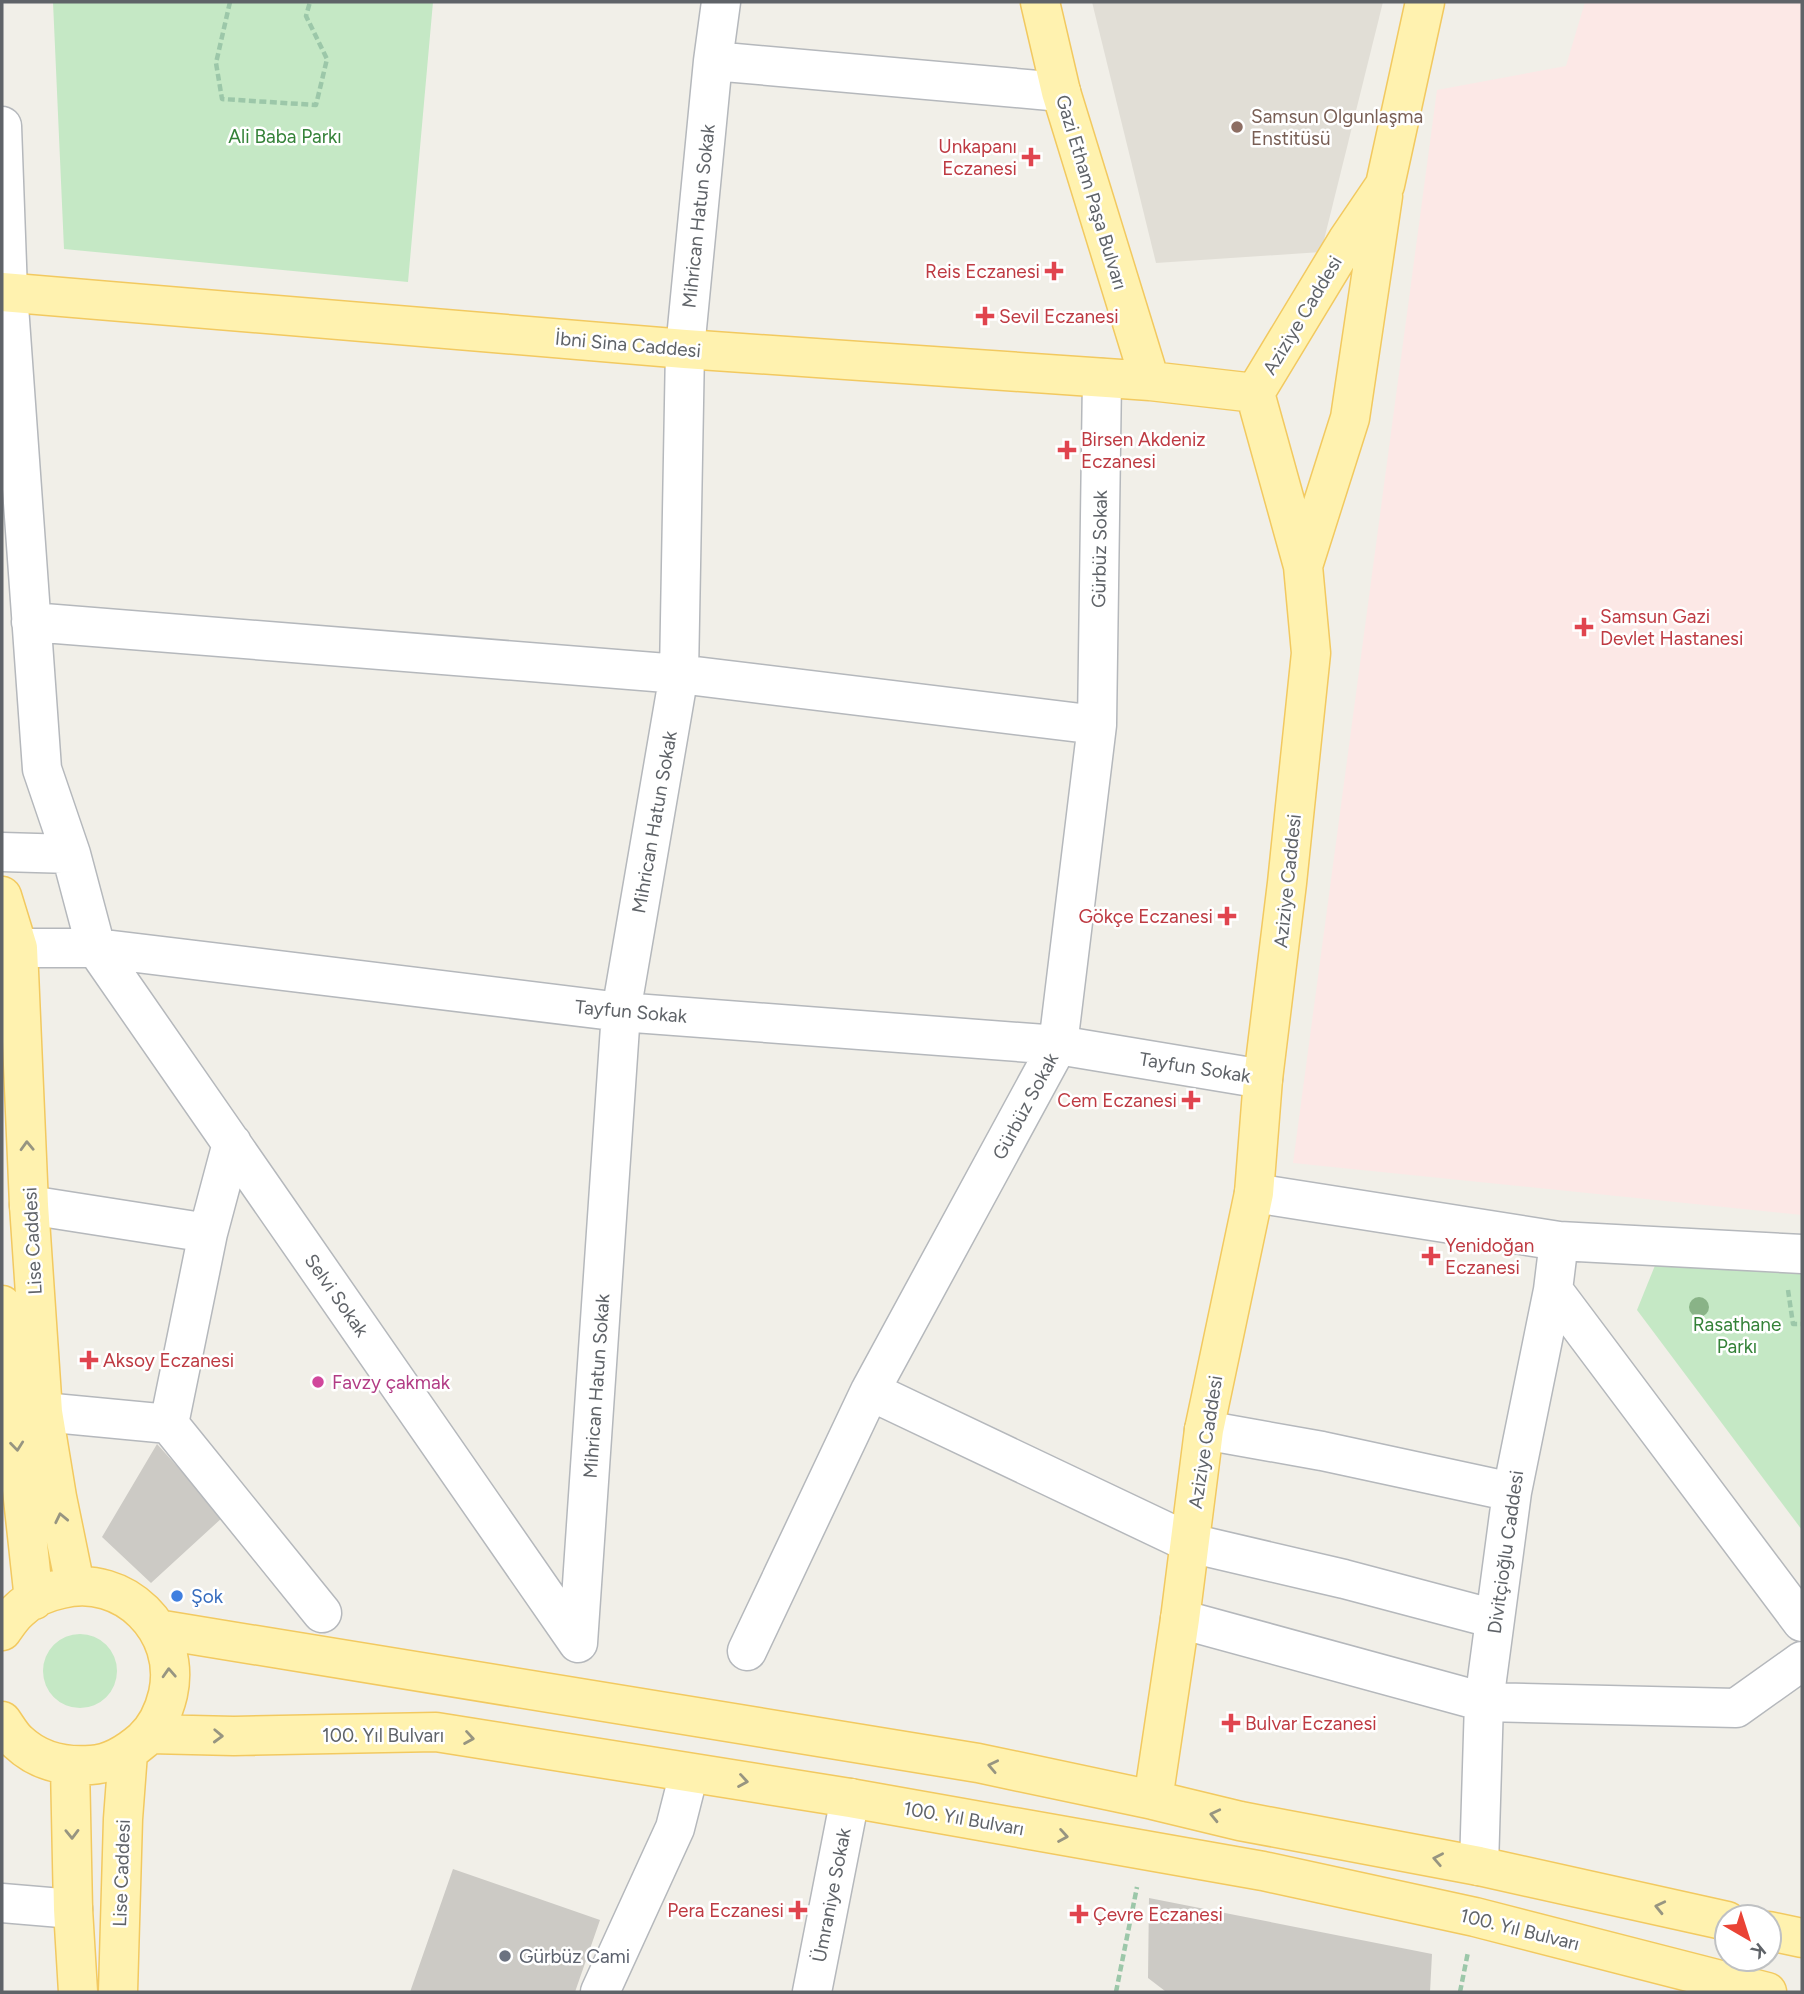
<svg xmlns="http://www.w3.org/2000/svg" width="1804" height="1994" viewBox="0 0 1804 1994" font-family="Figtree,sans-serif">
<rect width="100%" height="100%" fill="#f1efe8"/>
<path fill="#e1ded6" d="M 1092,2 L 1383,2 L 1321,252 L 1156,263 Z"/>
<path fill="#fce8e6" d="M 1585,2 L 1802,2 L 1802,1215 L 1293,1163 L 1437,90 L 1566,66 Z"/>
<path fill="#c5e8c5" d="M 53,2 L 433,2 L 408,282 L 64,249 Z
M 1656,1263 L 1802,1272 L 1802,1530 L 1637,1310 Z
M43 1671a37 37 0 1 1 74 0a37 37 0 1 1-74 0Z"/>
<path fill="#cccac5" d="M 157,1444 L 223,1517 L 151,1583 L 102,1537 Z
M 453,1869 L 600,1920 L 575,1992 L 410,1992 Z
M 1149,1898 L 1432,1954 L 1430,1992 L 1165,1991 L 1148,1978 Z"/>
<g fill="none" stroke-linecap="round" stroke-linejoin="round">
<g stroke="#b5b8bc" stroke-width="41">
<path id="minor" d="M 713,61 L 1061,92
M 2,126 L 8,292 L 42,769 L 71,854 L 96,948 L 621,1012 L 1058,1045 L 1263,1079
M 31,622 L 679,674 L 1097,725
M 2,852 L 71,854
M 18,948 L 96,948 L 578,1643
M 1254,1193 L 1559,1241 L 1802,1254
M 29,1205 L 208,1233 L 232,1143
M 1553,1290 L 1802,1622
M 870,1391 L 1190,1543 L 1344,1579 L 1495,1619
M 43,1412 L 169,1424 L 322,1613
M 169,1424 L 208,1233
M 1204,1430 L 1322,1451 L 1512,1492
M 1180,1619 L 1484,1702 L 1736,1708 L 1802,1661
M 578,1643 L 621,1012 L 679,674 L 685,349 L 713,61 L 721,2
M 747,1651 L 870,1391 L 1058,1045 L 1097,725 L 1102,378
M 1479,1866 L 1484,1702 L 1512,1492 L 1553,1290 L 1559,1241
M 2,1903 L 73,1909
M 600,1992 L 675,1828 L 689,1773
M 812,1992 L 850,1798"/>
</g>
<g stroke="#f2c960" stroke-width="41">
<path id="major" d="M 1040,2 L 1061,92 L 1150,381
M 2,292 L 685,349 L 1150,381 L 1255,393
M 1303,566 L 1350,418 L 1383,196
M 2,896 L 18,948 L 29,1205 L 43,1412 L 57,1497 L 75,1585
M 2,1305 L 34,1600
M 157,1629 L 978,1763 L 1153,1800 L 1240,1821 L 1479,1866 L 1727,1921
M 2,1631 C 7,1624 12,1616 19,1610 C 30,1599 46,1592 61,1589 C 124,1573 182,1631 168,1694 C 164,1711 156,1728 143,1740 C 128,1753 111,1764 91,1765 C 64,1767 39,1762 18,1742 C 12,1737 7,1728 2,1721
M 150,1734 L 234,1736 L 436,1732 L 850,1798 L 1263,1871 L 1475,1917 L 1767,1992
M 70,1766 L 73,1909 L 78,1992
M 1153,1800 L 1180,1619 L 1204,1430 L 1254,1193 L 1263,1079 L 1287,883 L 1311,653 L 1303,566 L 1255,393 L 1347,241 L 1385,185 L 1425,2
M 1769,1931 L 1802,1938
M 118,1992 L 123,1819 L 128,1753"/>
</g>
<path stroke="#9cc7a9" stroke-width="4.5" stroke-dasharray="7 3.5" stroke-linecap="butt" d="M 230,2 L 216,63 L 222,99 L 316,105 L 327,59 L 306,16 L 310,2
M 1788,1290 L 1793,1324 L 1802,1324
M 1116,1992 L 1137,1887
M 1460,1992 L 1468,1952"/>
<use href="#minor" stroke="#fff" stroke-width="38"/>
<use href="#major" stroke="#fff2af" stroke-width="38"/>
</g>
<circle fill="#89b387" cx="1699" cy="1307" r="10"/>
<defs><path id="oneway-chevron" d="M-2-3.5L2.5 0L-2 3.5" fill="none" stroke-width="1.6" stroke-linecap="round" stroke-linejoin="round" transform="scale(1.75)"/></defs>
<g stroke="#979581">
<use href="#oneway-chevron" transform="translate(27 1146) rotate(-92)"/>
<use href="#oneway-chevron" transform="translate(17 1446) rotate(84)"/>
<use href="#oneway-chevron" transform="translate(61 1518) rotate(-102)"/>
<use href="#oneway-chevron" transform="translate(169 1673) rotate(-93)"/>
<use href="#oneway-chevron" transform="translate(218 1736) rotate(2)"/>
<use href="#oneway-chevron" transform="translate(469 1738) rotate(9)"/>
<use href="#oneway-chevron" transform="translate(993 1766) rotate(-168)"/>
<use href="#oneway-chevron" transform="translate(743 1781) rotate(9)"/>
<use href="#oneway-chevron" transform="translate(1215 1815) rotate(-167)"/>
<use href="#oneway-chevron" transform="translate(72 1834) rotate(89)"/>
<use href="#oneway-chevron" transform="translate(1063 1836) rotate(10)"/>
<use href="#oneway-chevron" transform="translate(1438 1859) rotate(-169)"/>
<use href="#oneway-chevron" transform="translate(1660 1907) rotate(-167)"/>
</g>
<circle fill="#8d6e63" stroke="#fff" stroke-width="2.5" cx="1237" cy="127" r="7"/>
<g fill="#e0444e" stroke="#fff" stroke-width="2.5">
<path d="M1027.5 146.5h7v7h7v7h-7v7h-7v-7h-7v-7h7z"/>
<path d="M1050.5 260.5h7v7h7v7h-7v7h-7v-7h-7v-7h7z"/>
<path d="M981.5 305.5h7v7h7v7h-7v7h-7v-7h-7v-7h7z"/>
<path d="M1063.5 439.5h7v7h7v7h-7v7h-7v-7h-7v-7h7z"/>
<path d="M1580.5 616.5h7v7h7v7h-7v7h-7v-7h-7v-7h7z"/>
<path d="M1223.5 905.5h7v7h7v7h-7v7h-7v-7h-7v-7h7z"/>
<path d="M1187.5 1089.5h7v7h7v7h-7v7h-7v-7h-7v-7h7z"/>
<path d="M1427.5 1245.5h7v7h7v7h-7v7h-7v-7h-7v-7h7z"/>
<path d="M85.5 1349.5h7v7h7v7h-7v7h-7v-7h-7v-7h7z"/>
<path d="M1227.5 1712.5h7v7h7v7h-7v7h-7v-7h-7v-7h7z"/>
<path d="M794.5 1899.5h7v7h7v7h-7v7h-7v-7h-7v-7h7z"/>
<path d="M1075.5 1903.5h7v7h7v7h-7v7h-7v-7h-7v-7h7z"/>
</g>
<circle fill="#d1479c" stroke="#fff" stroke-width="2.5" cx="318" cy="1382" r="7"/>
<circle fill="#3f7fe0" stroke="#fff" stroke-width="2.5" cx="177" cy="1596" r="7"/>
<circle fill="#6b7280" stroke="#fff" stroke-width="2.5" cx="505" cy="1956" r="7"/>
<g text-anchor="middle" stroke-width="5" stroke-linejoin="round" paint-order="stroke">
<g font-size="19" fill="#785e54" stroke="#fff" text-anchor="start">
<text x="1251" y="123">Samsun Olgunlaşma<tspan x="1251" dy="22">Enstitüsü</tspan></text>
</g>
<g font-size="19" fill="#348238" stroke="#fff">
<text x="285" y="143">Ali Baba Parkı</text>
<text x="1737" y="1331">Rasathane<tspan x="1737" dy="22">Parkı</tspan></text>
</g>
<g font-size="19" fill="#be3a42" stroke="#fff" text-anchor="start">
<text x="1017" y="153" text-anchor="end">Unkapanı<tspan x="1017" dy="22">Eczanesi</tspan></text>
<text x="1040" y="278" text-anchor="end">Reis Eczanesi</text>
<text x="999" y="323">Sevil Eczanesi</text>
<text x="1081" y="446">Birsen Akdeniz<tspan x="1081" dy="22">Eczanesi</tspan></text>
<text x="1600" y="623">Samsun Gazi<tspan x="1600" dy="22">Devlet Hastanesi</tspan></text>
<text x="1213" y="923" text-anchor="end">Gökçe Eczanesi</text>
<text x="1177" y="1107" text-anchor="end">Cem Eczanesi</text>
<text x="1445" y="1252">Yenidoğan<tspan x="1445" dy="22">Eczanesi</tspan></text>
<text x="103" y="1367">Aksoy Eczanesi</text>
<text x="1245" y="1730">Bulvar Eczanesi</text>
<text x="784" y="1917" text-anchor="end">Pera Eczanesi</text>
<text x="1093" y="1921">Çevre Eczanesi</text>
</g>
<g font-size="19" fill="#5f6368" stroke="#fff">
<text transform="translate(1092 192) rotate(73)" y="7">Gazi Etham Paşa Bulvarı</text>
<text transform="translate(698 216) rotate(-84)" y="7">Mihrican Hatun Sokak</text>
<text transform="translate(1302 315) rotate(-59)" y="7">Aziziye Caddesi</text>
<text transform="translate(628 344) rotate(5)" y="7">İbni Sina Caddesi</text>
<text transform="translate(1099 549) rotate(-89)" y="7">Gürbüz Sokak</text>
<text transform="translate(654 822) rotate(-80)" y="7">Mihrican Hatun Sokak</text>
<text transform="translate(1287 881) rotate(-84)" y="7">Aziziye Caddesi</text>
<text transform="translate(631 1011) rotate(5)" y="7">Tayfun Sokak</text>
<text transform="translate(1195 1067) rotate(9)" y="7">Tayfun Sokak</text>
<text transform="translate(1025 1106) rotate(-62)" y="7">Gürbüz Sokak</text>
<text transform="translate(32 1241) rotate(-93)" y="7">Lise Caddesi</text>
<text transform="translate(337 1295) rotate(55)" y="7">Selvi Sokak</text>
<text transform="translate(596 1386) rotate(-86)" y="7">Mihrican Hatun Sokak</text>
<text transform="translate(1205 1442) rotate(-81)" y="7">Aziziye Caddesi</text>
<text transform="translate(1505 1552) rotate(-82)" y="7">Divitçioğlu Caddesi</text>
<text x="383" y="1742">100. Yıl Bulvarı</text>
<text transform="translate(964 1818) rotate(10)" y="7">100. Yıl Bulvarı</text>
<text transform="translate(121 1873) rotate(-88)" y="7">Lise Caddesi</text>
<text transform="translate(831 1895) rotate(-79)" y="7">Ümraniye Sokak</text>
<text transform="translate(1520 1929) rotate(14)" y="7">100. Yıl Bulvarı</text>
</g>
<g font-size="19" fill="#b23c85" stroke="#fff" text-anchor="start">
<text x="332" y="1389">Favzy çakmak</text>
</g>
<g font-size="19" fill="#366cbe" stroke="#fff" text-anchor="start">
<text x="191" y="1603">Şok</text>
</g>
<g font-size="19" fill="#5b616d" stroke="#fff" text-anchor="start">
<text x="519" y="1963">Gürbüz Cami</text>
</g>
</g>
<rect width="1804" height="1994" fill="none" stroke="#5f6368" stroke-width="7"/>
<g transform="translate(1748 1938) rotate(141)"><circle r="33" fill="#ffffff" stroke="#bfc1c3" stroke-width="2"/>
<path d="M0-5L12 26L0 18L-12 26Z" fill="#ea4335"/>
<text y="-10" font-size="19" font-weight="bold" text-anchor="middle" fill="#5f6368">K</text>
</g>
</svg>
